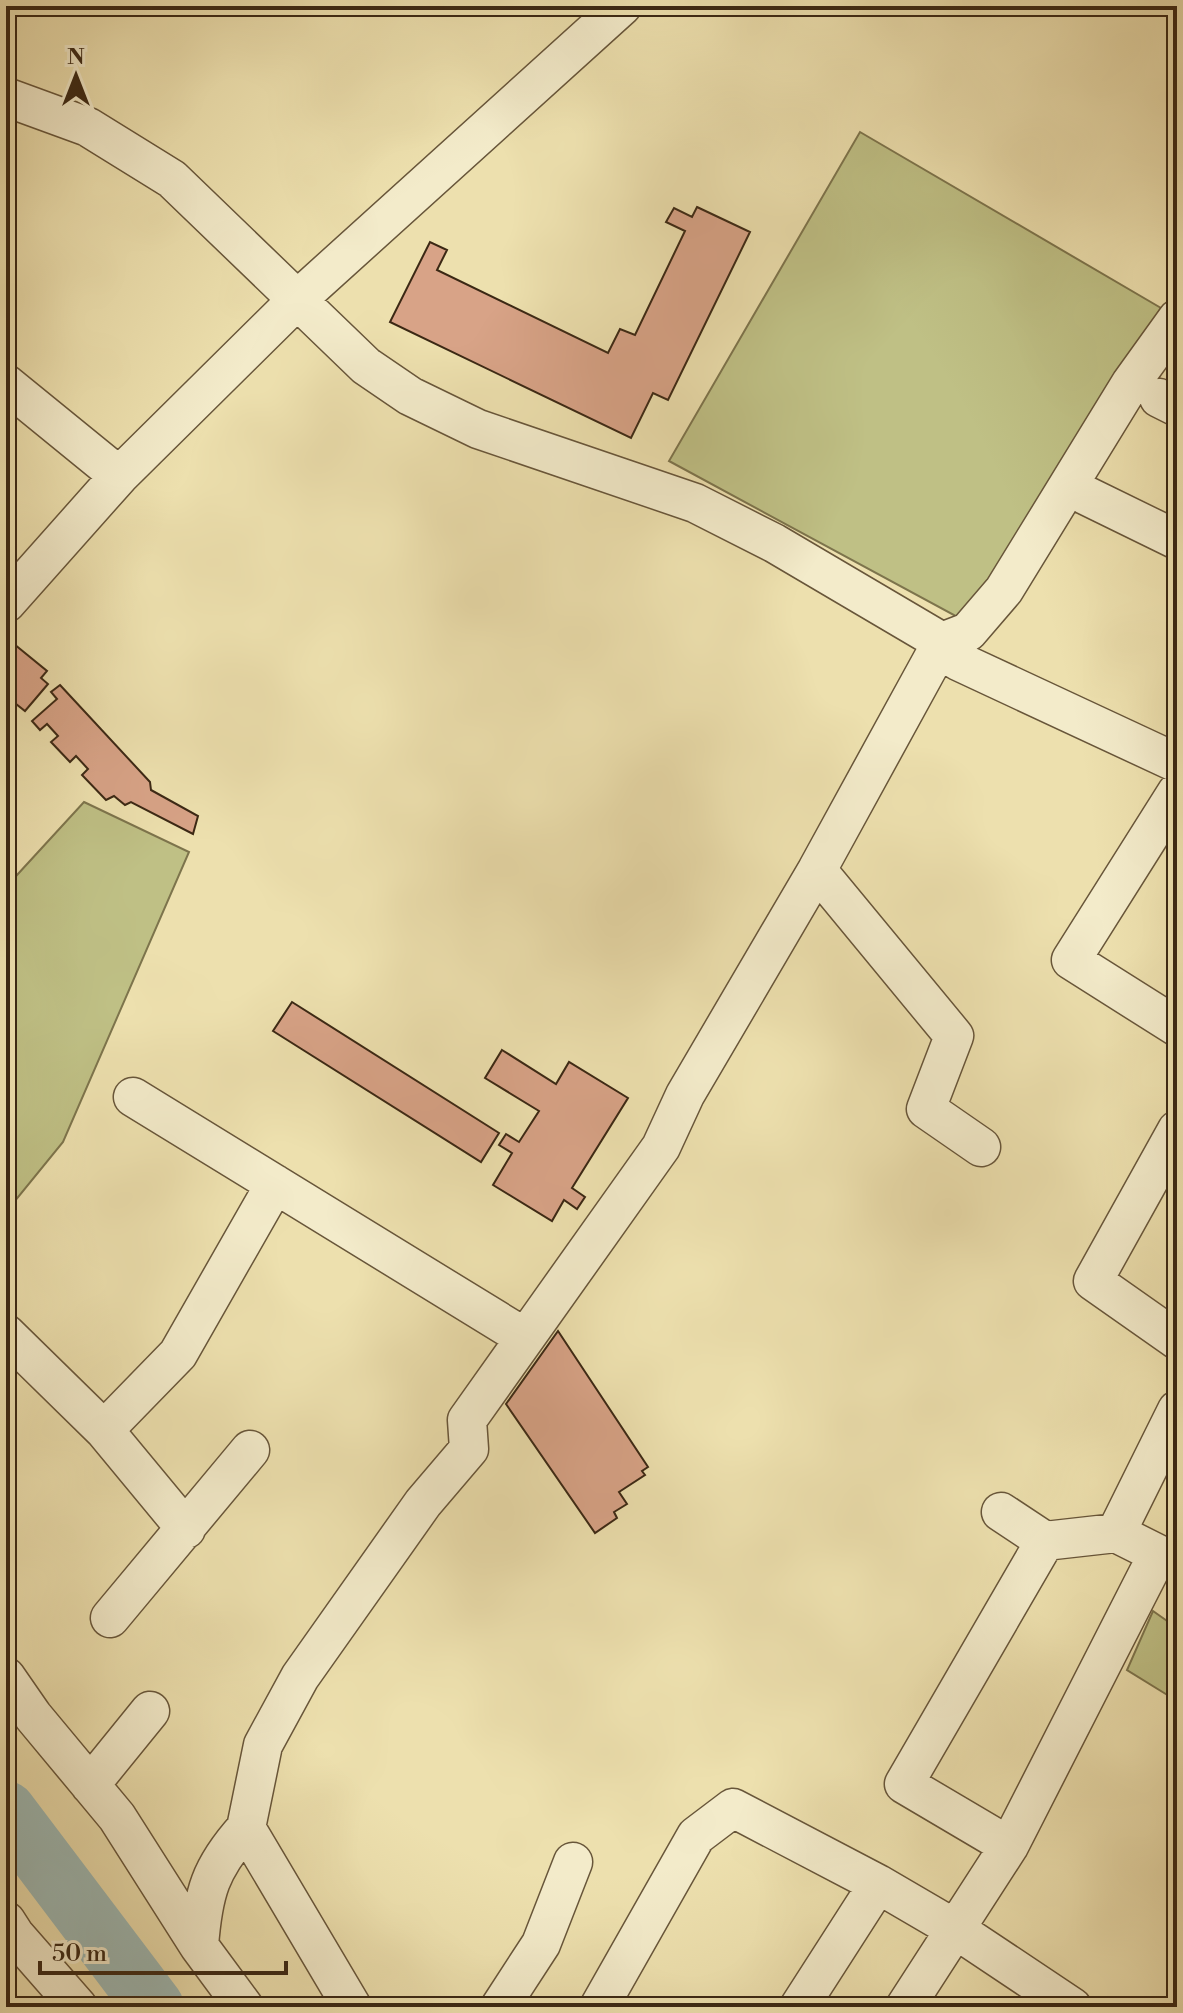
<svg xmlns="http://www.w3.org/2000/svg" width="1183" height="2013" viewBox="0 0 1183 2013" font-family="'Libre Bodoni',serif">
<rect width="100%" height="100%" fill="#ede0ae"/>
<filter id="stains"><feTurbulence type="fractalNoise" baseFrequency=".0025" numOctaves="4"/><feColorMatrix values="0 0 0 0 .2 0 0 0 0 .09 0 0 0 0 .02 0 0 0 .5 -.17"/></filter>
<radialGradient id="worn" r=".72"><stop offset=".6" stop-color="#630" stop-opacity="0"/><stop offset="1" stop-color="#630" stop-opacity=".3"/></radialGradient>
<path fill="#bfc085" stroke="#7d744c" stroke-width="2" d="M 860,132 L 1161,308 L 997,583 L 963,620 L 669,461 Z
M 84,802 L 189,852 L 63,1142 L 6,1212 L 6,887 Z
M 1153,1611 L 1177,1628 L 1177,1685 L 1169,1696 L 1127,1670 Z"/>
<g fill="none" stroke-linecap="round" stroke-linejoin="round">
<path stroke="#9ebab5" stroke-width="60" d="M 6,1811 L 154,2007"/>
</g>
<path fill="#d8a387" stroke="#3b2814" stroke-width="2" d="M 697,207 L 750,232 L 668,400 L 653,393 L 631,438 L 390,322 L 430,242 L 447,250 L 437,270 L 608,353 L 620,329 L 635,335 L 685,231 L 666,222 L 674,208 L 692,217 Z
M 14,644 L 47,671 L 41,678 L 48,684 L 25,711 L 6,696 L 6,655 Z
M 60,685 L 150,782 L 151,790 L 198,816 L 193,834 L 131,802 L 125,805 L 114,796 L 106,800 L 82,775 L 88,769 L 76,756 L 70,762 L 51,742 L 58,736 L 47,724 L 40,730 L 32,721 L 57,699 L 51,692 Z
M 292,1002 L 499,1133 L 481,1162 L 273,1031 Z
M 502,1050 L 556,1084 L 569,1062 L 628,1098 L 572,1188 L 585,1197 L 577,1209 L 564,1200 L 552,1221 L 493,1185 L 512,1153 L 499,1145 L 506,1134 L 519,1142 L 539,1111 L 485,1078 Z
M 558,1331 L 648,1467 L 642,1471 L 645,1475 L 619,1492 L 627,1504 L 614,1512 L 617,1518 L 595,1533 L 506,1404 Z"/>
<g fill="none" stroke-linecap="round" stroke-linejoin="round">
<g stroke="#68563a" stroke-width="41">
<path id="minor" d="M 6,97 L 88,127 L 172,179 L 366,366 L 410,396 L 478,429 L 695,503 L 774,543 L 942,642 L 958,661 L 1177,763
M 6,384 L 119,476
M 1159,398 L 1177,407
M 1085,495 L 1177,540
M 6,603 L 119,476 L 297,300 L 622,6
M 1177,792 L 1071,960 L 1177,1027
M 817,870 L 954,1036 L 926,1109 L 981,1147
M 133,1097 L 524,1337
M 1177,1130 L 1093,1281 L 1177,1340
M 6,1334 L 104,1430 L 178,1354 L 275,1184
M 104,1430 L 186,1529
M 1116,1533 L 1177,1410
M 110,1618 L 250,1450
M 6,1677 L 33,1716 L 117,1817 L 199,1946
M 90,1785 L 150,1711
M 1009,1846 L 904,1784 L 1045,1541
M 6,1921 L 15,1935 L 78,2007
M 244,2007 L 199,1946 C 203,1893 210,1868 246,1828
M 352,2007 L 246,1828 L 263,1745 L 300,1677 L 423,1503 L 469,1449 L 467,1420 L 661,1147 L 685,1095 L 817,870 L 942,642 L 968,632 L 1004,590 L 1131,383 L 1177,319
M 500,2007 L 541,1944 L 573,1862
M 599,2007 L 696,1836 L 733,1808 L 878,1884 L 955,1929 L 1072,2007
M 799,2007 L 878,1884
M 905,2007 L 1009,1846 L 1158,1554 L 1116,1533 L 1045,1541 L 1001,1512"/>
</g>
<use href="#minor" stroke="#f3ebca" stroke-width="38"/>
</g>
<rect width="1183" height="2013" fill="none" stroke="#ede0ae" stroke-width="32"/>
<rect x="8" y="8" width="1167" height="1997" fill="none" stroke="#3b2814" stroke-width="4"/>
<rect x="16" y="16" width="1151" height="1981" fill="none" stroke="#3b2814" stroke-width="2"/>
<g transform="translate(76 76)" stroke="#f3ebca" stroke-width="6" paint-order="stroke">
<path d="M0-6L14 30L0 20L-14 30Z" fill="#3b2814"/>
<text y="-12" font-size="22" font-weight="bold" text-anchor="middle" fill="#3b2814">N</text>
</g>
<path d="M40 1961v12h246v-12" fill="none" stroke="#3b2814" stroke-width="4"/>
<text x="52" y="1961" font-size="24" fill="#3b2814" stroke="#f3ebca" stroke-width="6" paint-order="stroke">50 m</text>
<rect width="100%" height="100%" filter="url(#stains)"/>
<rect width="100%" height="100%" fill="url(#worn)"/>
</svg>
